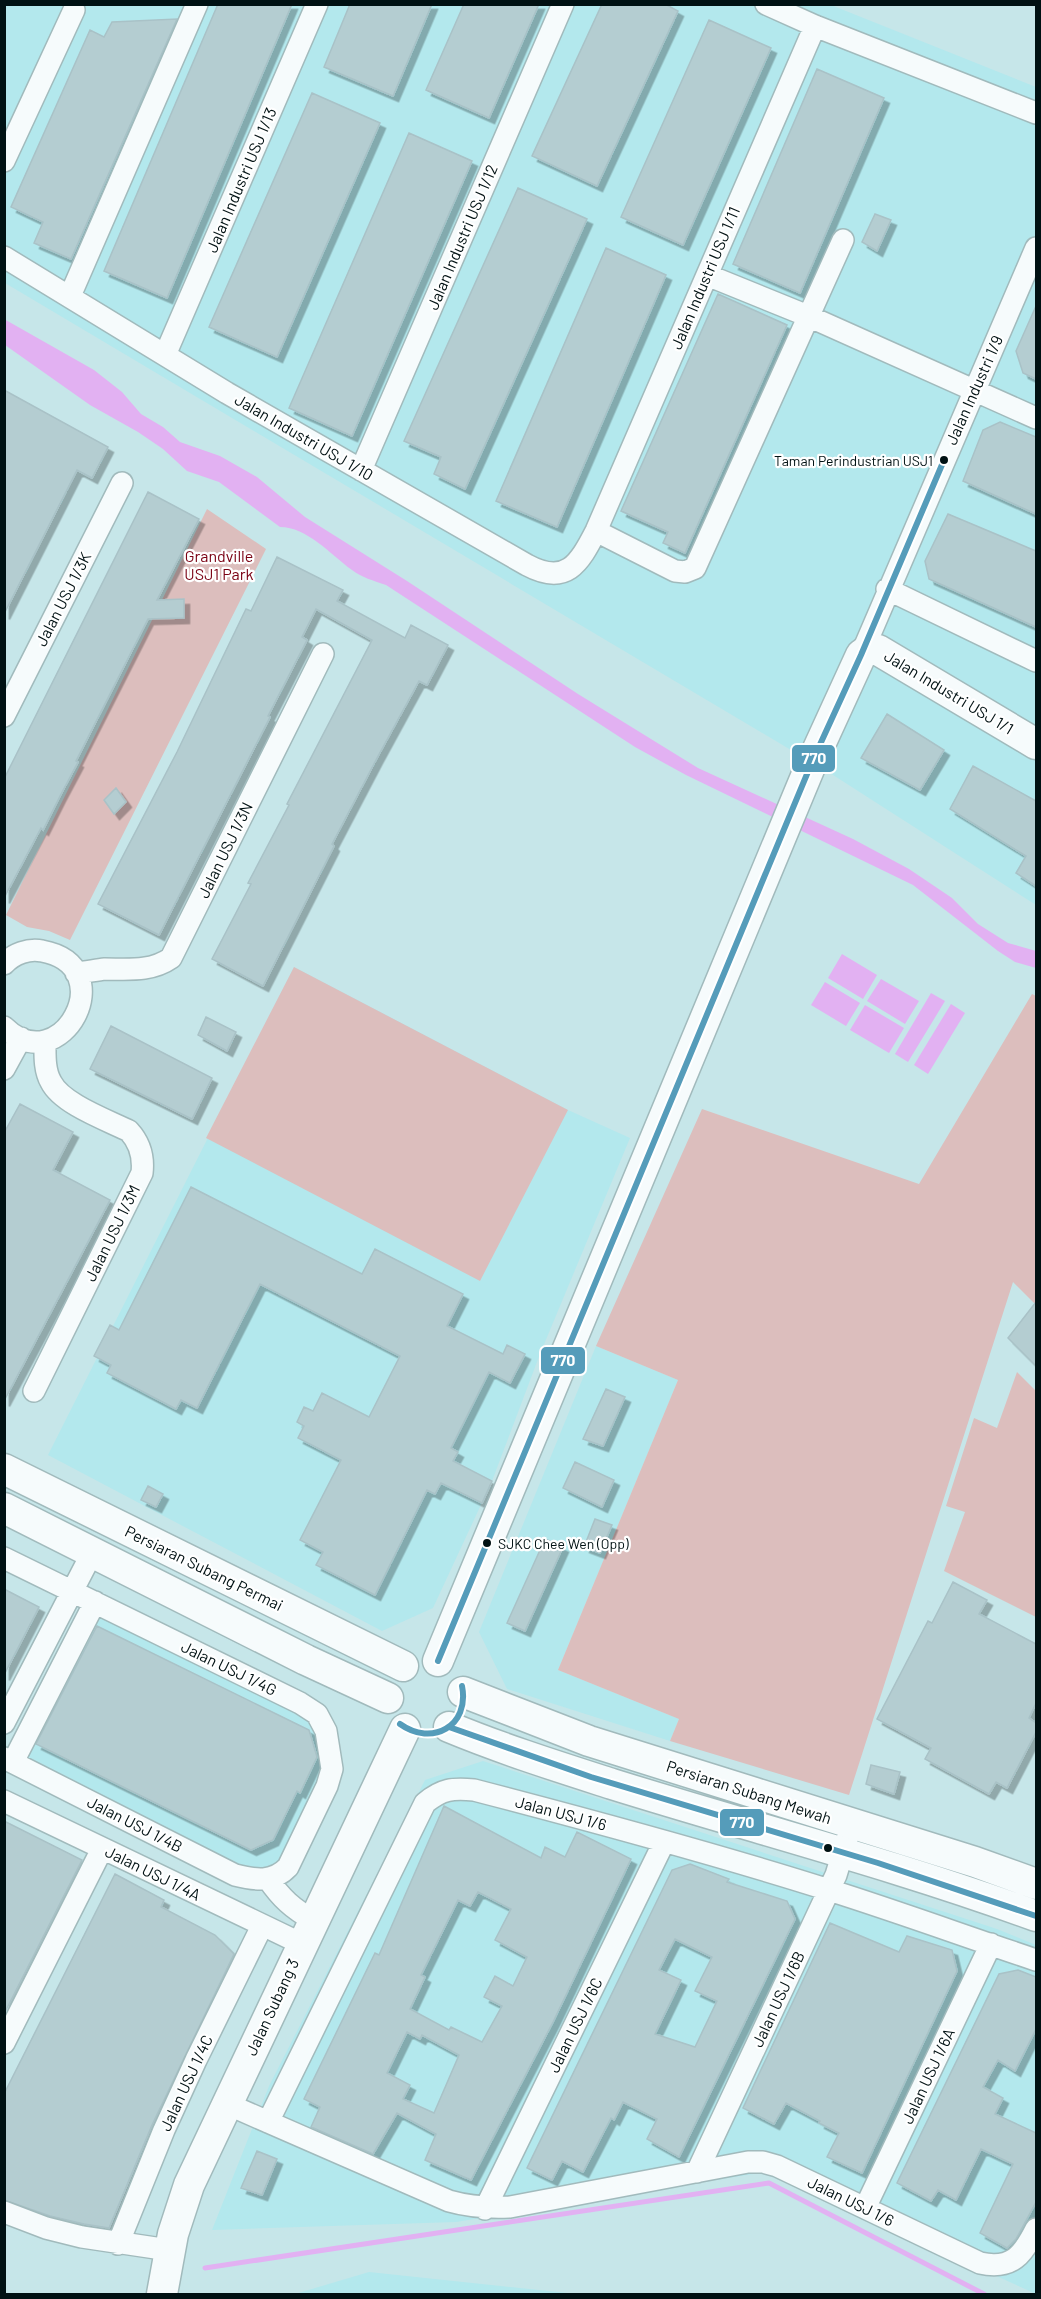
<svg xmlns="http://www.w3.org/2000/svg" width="1041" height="2299" viewBox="0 0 1041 2299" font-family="Barlow,sans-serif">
<defs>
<filter id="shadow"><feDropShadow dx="5.5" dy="5.5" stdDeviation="0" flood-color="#0004"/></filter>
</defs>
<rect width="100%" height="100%" fill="#c6e6e9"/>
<path fill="#b3e8ed" d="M 5,5 L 831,5 L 1036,87 L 1036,905 L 833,775 L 5,283 Z
M 294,967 L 568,1110 L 630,1138 L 540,1354 L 492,1481 L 433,1608 L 382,1631 L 48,1455 Z
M 596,1346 L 678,1380 L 558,1670 L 679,1719 L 670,1741 L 507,1689 L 479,1632 Z
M 96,1612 L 310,1718 L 319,1733 L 325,1767 L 282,1862 L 275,1869 L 239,1870 L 23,1759 Z
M 483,1761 L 997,1929 L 1036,1945 L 1036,2294 L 766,2172 L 456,2222 L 212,2230 L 269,2086 L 425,1780 Z
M 369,2272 L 577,2294 L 295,2294 Z"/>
<path fill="#dcbebd" d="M 207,509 L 266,549 L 70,940 L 49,931 L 27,927 L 6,915 Z
M 294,967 L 568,1110 L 480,1281 L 206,1138 Z
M 1032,994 L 1036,996 L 1036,1305 L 1013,1282 L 849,1795 L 670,1741 L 679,1719 L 558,1670 L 678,1380 L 596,1346 L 702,1109 L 919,1184 Z
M 1017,1372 L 1036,1391 L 1036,1617 L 944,1571 L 965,1512 L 946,1506 L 974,1418 L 997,1428 Z"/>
<path fill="#e2b1f2" d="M 4,319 L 94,370 L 122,392 L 141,414 L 163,427 L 180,442 L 220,456 L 257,477 L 305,517 L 407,581 L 578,694 L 698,768 L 853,839 L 909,869 L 952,898 L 978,924 L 1008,943 L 1036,951 L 1036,968 L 1015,962 L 998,951 L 913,885 L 686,775 L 635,747 L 386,585 C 374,581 361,577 352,570 C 330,554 307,527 280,527 L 219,482 L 187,471 L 163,449 L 138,432 L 90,405 L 5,345 Z
M 842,954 L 877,975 L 863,999 L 828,978 Z
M 881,979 L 919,1001 L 905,1024 L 867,1001 Z
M 825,982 L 860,1003 L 846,1026 L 811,1005 Z
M 931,993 L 945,1001 L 908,1062 L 895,1054 Z
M 951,1004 L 965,1013 L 928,1074 L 914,1065 Z
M 865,1005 L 904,1028 L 889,1053 L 850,1030 Z"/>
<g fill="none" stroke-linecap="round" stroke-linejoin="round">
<path stroke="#e2b1f2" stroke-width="5" d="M 205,2268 L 769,2183 L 984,2294"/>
</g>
<path fill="#b4cdd1" stroke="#a9c2c7" stroke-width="1.5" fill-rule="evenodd" filter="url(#shadow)" d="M 218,4 L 292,4 L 167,298 L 104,271 Z
M 350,4 L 432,4 L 393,96 L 324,67 Z
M 464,4 L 539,4 L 489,118 L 426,90 Z
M 602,4 L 665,4 L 678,11 L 597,186 L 532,156 Z
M 177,19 L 71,259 L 34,243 L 43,222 L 11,207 L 90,30 L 104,37 L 112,22 Z
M 709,20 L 771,48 L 683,245 L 621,217 Z
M 817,69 L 884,98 L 800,293 L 733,264 Z
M 312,93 L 380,123 L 277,357 L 209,327 Z
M 409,133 L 472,161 L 352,436 L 289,408 Z
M 518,188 L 587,219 L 465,489 L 434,474 L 441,457 L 404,441 Z
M 875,214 L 891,220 L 877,251 L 862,242 Z
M 606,248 L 666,275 L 557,527 L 496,501 Z
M 718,294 L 787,325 L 685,553 L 663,543 L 668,532 L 621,511 Z
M 1036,306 L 1036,379 L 1023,373 L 1016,351 Z
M 4,390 L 108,447 L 92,478 L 77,470 L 4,614 Z
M 1000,422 L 1036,437 L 1036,514 L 963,481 L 983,430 Z
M 148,492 L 199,519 L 157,600 L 184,599 L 184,618 L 148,619 L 76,761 L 78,762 L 60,796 L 43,830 L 41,828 L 4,898 L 4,779 Z
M 948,514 L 1036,551 L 1036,627 L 929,579 L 925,561 Z
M 277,557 L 343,590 L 337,601 L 405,638 L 411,625 L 448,645 L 427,685 L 419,681 L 377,758 L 332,844 L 334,846 L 263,986 L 212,959 L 251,884 L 248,883 L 289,805 L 287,804 L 372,640 L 316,609 L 302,637 L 307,640 L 268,716 L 270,717 L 159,935 L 98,904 L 177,752 L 246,609 L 251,611 Z
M 887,714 L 944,750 L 920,790 L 861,758 Z
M 973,766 L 1036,801 L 1036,886 L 1016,873 L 1026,856 L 950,809 Z
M 116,788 L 126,802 L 114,814 L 104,800 Z
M 206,1017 L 236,1032 L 227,1051 L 198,1035 Z
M 111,1026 L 212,1078 L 192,1119 L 90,1069 Z
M 20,1104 L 73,1132 L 53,1170 L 110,1200 L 4,1401 L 4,1133 Z
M 191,1187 L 362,1274 L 375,1249 L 463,1294 L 447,1326 L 503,1354 L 507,1345 L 525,1354 L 510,1383 L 489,1372 L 451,1448 L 458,1452 L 453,1461 L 492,1481 L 482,1503 L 441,1483 L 435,1494 L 427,1490 L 375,1595 L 316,1565 L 323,1552 L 300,1540 L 341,1460 L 298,1438 L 304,1426 L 297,1422 L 304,1407 L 313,1411 L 322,1393 L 369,1417 L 400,1356 L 260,1284 L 197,1408 L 181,1400 L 176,1409 L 107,1373 L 111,1365 L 94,1356 L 110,1325 L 119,1330 Z
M 1036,1302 L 1036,1366 L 1008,1338 Z
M 606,1389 L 625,1397 L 603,1446 L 583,1439 Z
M 575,1462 L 614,1480 L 602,1507 L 563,1488 Z
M 148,1486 L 163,1494 L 156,1507 L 141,1500 Z
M 595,1519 L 612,1525 L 600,1553 L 584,1547 Z
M 545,1539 L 563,1547 L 525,1631 L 507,1623 Z
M 953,1582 L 987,1600 L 979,1614 L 1036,1644 L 1036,1703 L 1029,1718 L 1036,1723 L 1036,1732 L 1007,1788 L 996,1782 L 989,1794 L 925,1759 L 931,1748 L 877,1719 L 928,1621 L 932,1623 Z
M 4,1589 L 39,1607 L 4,1675 Z
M 97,1626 L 309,1730 L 317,1757 L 300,1793 L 297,1791 L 273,1840 L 251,1850 L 36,1744 Z
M 871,1765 L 900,1772 L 894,1794 L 866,1784 Z
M 444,1806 L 541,1858 L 545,1847 L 565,1857 L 577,1832 L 631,1859 L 553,2022 L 471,2180 L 425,2160 L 436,2134 L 397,2113 L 373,2154 L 311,2127 L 320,2107 L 304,2099 L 375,1953 L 379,1955 ZM 478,1892 L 511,1909 L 495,1940 L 527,1957 L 513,1986 L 495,1976 L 484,1997 L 502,2006 L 482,2042 L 451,2027 L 449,2030 L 410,2009 L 425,1977 L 421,1975 L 458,1900 L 470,1906 ZM 407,2032 L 420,2039 L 422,2035 L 459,2055 L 434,2113 L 403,2099 L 410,2085 L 387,2073 Z
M 4,1821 L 82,1860 L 4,2014 Z
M 690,1864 L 729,1879 L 727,1882 L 787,1901 L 795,1919 L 679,2157 L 647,2139 L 657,2119 L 623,2102 L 614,2120 L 611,2118 L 583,2172 L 562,2161 L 552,2180 L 527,2168 L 672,1870 ZM 675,1939 L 712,1957 L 695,1991 L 717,2001 L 695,2047 L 655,2034 L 681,1980 L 659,1970 Z
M 115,1874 L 164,1900 L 161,1907 L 215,1935 L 234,1954 L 152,2125 L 109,2228 L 84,2224 L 50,2216 L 4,2200 L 4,2094 Z
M 830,1923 L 899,1952 L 907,1936 L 952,1950 L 957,1971 L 862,2173 L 827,2157 L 839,2133 L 819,2123 L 820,2121 L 786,2103 L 774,2124 L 743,2108 Z
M 1018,1970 L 1036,1977 L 1036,2029 L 1015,2071 L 998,2060 L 983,2087 L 1003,2098 L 995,2114 L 1036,2133 L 1036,2202 L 1016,2239 L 1007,2248 L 980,2233 L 1013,2164 L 981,2149 L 956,2200 L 938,2190 L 931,2201 L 897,2183 L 999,1974 Z
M 257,2151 L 277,2159 L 262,2195 L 241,2188 Z"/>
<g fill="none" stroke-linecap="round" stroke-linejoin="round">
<g stroke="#a1babc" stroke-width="24">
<path id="street" d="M 766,4 L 815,26 L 1036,113
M 4,161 L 74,10
M 4,257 L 227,393 L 527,565 C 566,586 579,564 596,531 L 815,26
M 707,275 L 808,316 L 1036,418
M 70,296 L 197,4
M 165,355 L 317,4
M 361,470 L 563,4
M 596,531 L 675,571 L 685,572 L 695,568 L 843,240
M 887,589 L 1036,661
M 861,655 L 1036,248
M 4,716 L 122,483
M 4,964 C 13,954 29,948 42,951 C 124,966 61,1083 4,1027
M 76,973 C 86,972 96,970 105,969 C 128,969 151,972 171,958 L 323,654
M 4,1069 L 21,1038
M 34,1391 L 142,1173 C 144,1156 140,1143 129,1131 C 107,1120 62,1104 51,1082 C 44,1070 45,1054 45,1041
M 4,1558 L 300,1703 L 317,1714 L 326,1731 L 332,1769 L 327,1786 L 288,1867 C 273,1883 255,1880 235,1875 L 4,1758
M 4,1723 L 92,1553
M 13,1762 L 95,1602
M 4,1801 L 302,1944
M 268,1879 C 281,1898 293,1909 313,1920
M 4,2043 L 102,1849
M 227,2104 L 449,2201 C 470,2207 488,2208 510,2207 L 748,2162 L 763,2162 L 777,2166 L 980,2263 C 1012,2270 1023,2255 1036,2229
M 268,2122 L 425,1803 C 442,1789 452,1788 474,1790 C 593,1821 712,1853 829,1890 C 899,1912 967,1937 1036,1960
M 697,2172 L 836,1875 L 847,1839
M 865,2208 L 991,1944
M 485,2209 L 664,1842
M 4,2212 L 46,2228 L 82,2237 L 169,2250
M 118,2244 L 164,2130 L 196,2060 L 262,1926"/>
</g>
<g stroke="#a1babc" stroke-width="33">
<path id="secondary" d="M 4,1469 L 403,1666
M 4,1508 L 306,1660 L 388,1698
M 438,1661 L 812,762 L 861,655 L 868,650 L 878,650 L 1036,744
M 463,1692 L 589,1741 L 975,1862 L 1036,1884
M 449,1727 C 502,1749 556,1766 612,1784 C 753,1828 897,1865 1036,1916
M 162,2294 L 173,2234 L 189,2185 L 405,1729"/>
</g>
<use href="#street" stroke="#f6fbfc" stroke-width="21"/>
<use href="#secondary" stroke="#f6fbfc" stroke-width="30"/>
<g stroke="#fff" stroke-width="10">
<path id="bus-1" d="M 438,1661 L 812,762 L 861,655 L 944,460
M 400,1724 C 432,1747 470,1726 462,1686
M 449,1727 L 591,1777 L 878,1863 L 1036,1916"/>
</g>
<use href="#bus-1" stroke="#559cba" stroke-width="6"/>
</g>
<g fill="#001113" stroke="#fff" stroke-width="2">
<circle cx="944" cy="460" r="5"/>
<circle cx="487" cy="1543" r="5"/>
<circle cx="828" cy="1848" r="5"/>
</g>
<g text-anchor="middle" stroke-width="4.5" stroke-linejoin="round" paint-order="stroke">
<g font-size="14" fill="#001113" stroke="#fff" text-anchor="end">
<text x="933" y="466">Taman Perindustrian USJ1</text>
<text x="498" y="1549" text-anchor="start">SJKC Chee Wen (Opp)</text>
</g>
<g font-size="16" fill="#001113" stroke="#fff">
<text transform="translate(241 180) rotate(-67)" y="6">Jalan Industri USJ 1/13</text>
<text transform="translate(462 237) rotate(-67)" y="6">Jalan Industri USJ 1/12</text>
<text transform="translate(705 278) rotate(-67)" y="6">Jalan Industri USJ 1/11</text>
<text transform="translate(974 390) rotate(-66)" y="6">Jalan Industri 1/9</text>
<text transform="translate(304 437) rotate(30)" y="6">Jalan Industri USJ 1/10</text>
<text transform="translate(63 599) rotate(-63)" y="6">Jalan USJ 1/3K</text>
<text transform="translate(949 692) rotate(31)" y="6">Jalan Industri USJ 1/1</text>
<text transform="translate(225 850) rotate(-64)" y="6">Jalan USJ 1/3N</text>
<text transform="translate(112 1233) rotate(-64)" y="6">Jalan USJ 1/3M</text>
<text transform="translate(204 1568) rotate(26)" y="6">Persiaran Subang Permai</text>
<text transform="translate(229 1668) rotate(26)" y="6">Jalan USJ 1/4G</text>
<text transform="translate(749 1792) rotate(18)" y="6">Persiaran Subang Mewah</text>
<text transform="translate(561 1813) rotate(15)" y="6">Jalan USJ 1/6</text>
<text transform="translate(135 1824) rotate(27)" y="6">Jalan USJ 1/4B</text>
<text transform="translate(153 1873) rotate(26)" y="6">Jalan USJ 1/4A</text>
<text transform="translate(778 1999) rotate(-65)" y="6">Jalan USJ 1/6B</text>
<text transform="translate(272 2007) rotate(-65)" y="6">Jalan Subang 3</text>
<text transform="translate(575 2025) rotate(-64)" y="6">Jalan USJ 1/6C</text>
<text transform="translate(928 2076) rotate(-65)" y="6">Jalan USJ 1/6A</text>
<text transform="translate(186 2083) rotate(-65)" y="6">Jalan USJ 1/4C</text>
<text transform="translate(851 2201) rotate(26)" y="6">Jalan USJ 1/6</text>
</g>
<g font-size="16" fill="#7a0113" stroke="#fff">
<text x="219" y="562">Grandville<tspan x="219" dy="18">USJ1 Park</tspan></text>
</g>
</g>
<g stroke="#fff" stroke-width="2">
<rect x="791" y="744" width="45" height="29" rx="6" fill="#559cba"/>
<rect x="540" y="1346" width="46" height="29" rx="6" fill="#559cba"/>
<rect x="719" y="1808" width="46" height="29" rx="6" fill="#559cba"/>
</g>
<g font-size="16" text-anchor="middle" font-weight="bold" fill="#fff">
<text x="814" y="764">770</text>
<text x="563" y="1366">770</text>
<text x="742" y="1828">770</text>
</g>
<rect width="1041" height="2299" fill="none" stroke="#001113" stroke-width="12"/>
</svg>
